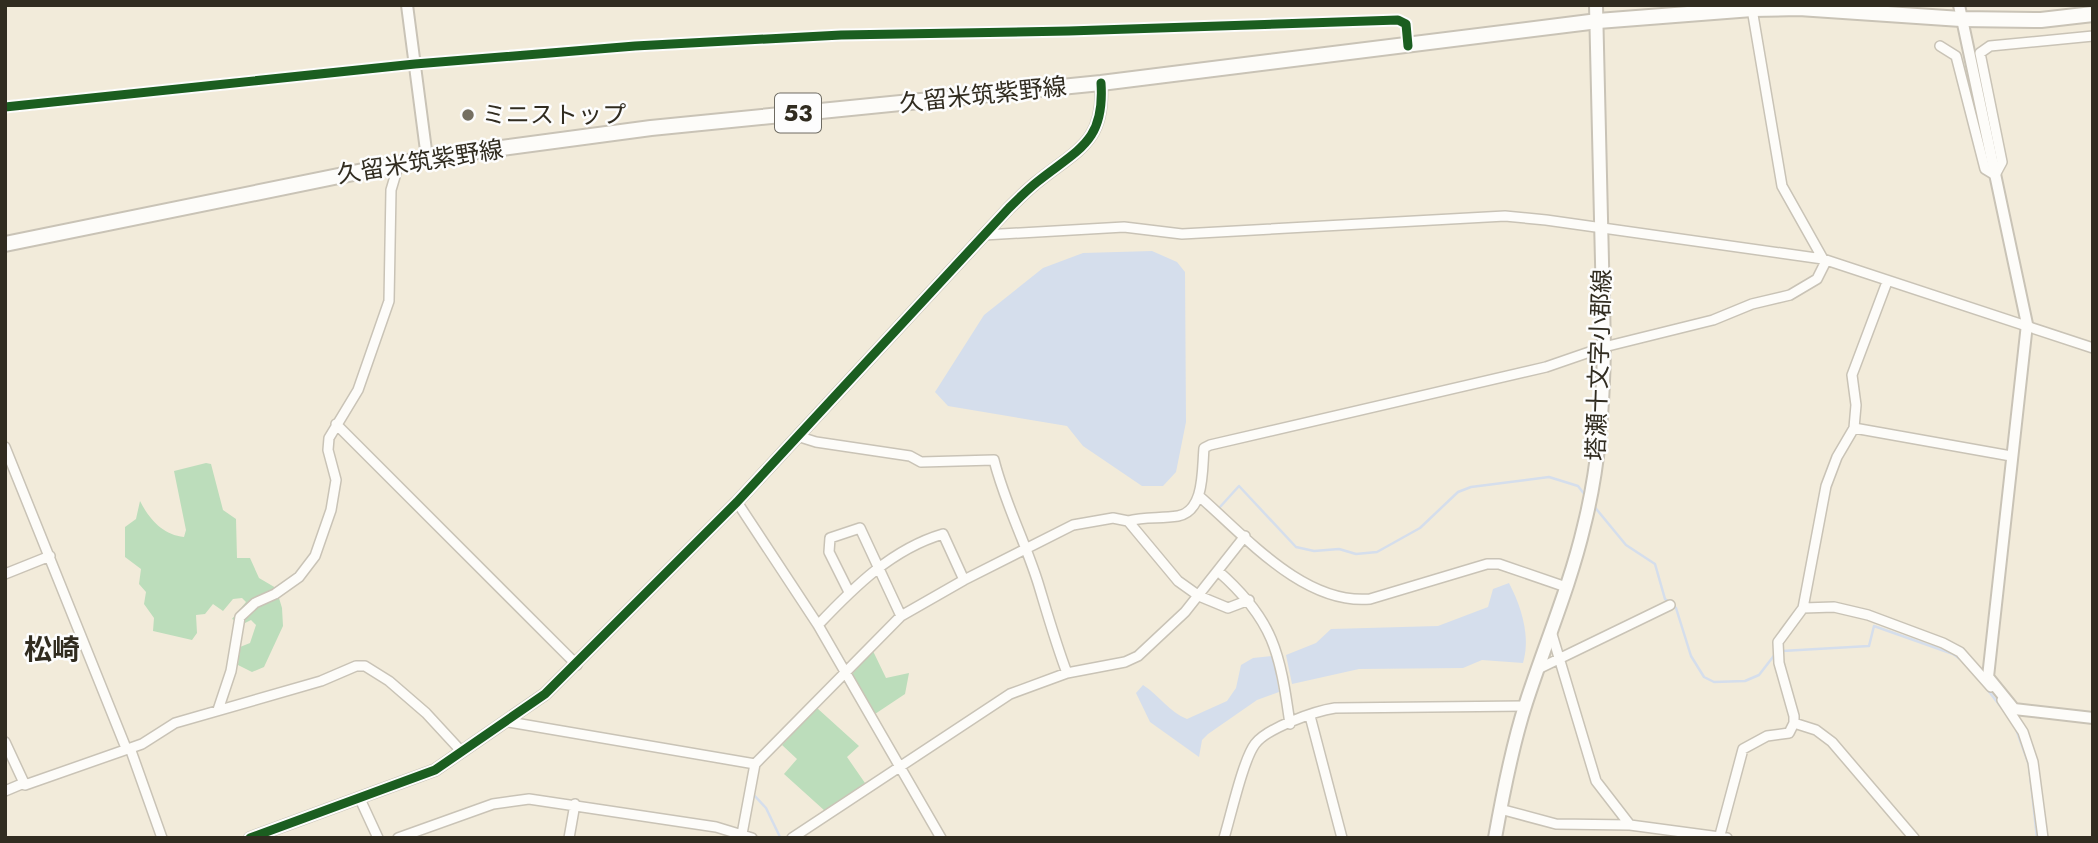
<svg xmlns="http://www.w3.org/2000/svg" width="2098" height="843" viewBox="0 0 2098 843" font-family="Jost,'Noto Sans JP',sans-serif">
<rect width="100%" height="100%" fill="#f2ebda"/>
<path fill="#bcddbb" d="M 206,463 L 211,464 L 223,510 L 236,519 L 237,558 L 250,558 L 259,578 L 276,588 L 282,608 L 283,626 L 264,667 L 252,672 L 238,665 L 240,647 L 250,643 L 256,625 L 251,620 L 243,624 L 232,619 L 246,602 L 242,598 L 233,599 L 223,611 L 213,604 L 205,614 L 196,615 L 197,633 L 192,640 L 153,631 L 154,618 L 144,604 L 146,592 L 139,584 L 141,569 L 125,557 L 125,527 L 136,519 L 140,501 C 149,519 163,535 184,537 L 186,530 L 174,471 Z
M 873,651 L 886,678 L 909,673 L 905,694 L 875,714 L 852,674 Z
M 817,708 L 859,746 L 847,757 L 865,783 L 825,811 L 784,774 L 797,759 L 782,745 Z"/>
<path fill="#d5deec" d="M 1152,251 L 1177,262 L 1185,272 L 1186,422 L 1176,472 L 1163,486 L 1142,486 L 1083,446 L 1067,426 L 948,406 L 935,392 L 984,315 L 1043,268 L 1083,253 Z
M 1509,583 C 1521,606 1531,636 1523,663 L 1482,660 L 1463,668 L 1359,669 L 1292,684 L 1286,655 L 1316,643 L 1331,629 L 1438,626 L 1488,607 L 1493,589 Z
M 1273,656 L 1279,692 L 1257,700 L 1208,734 L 1202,740 L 1199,757 L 1150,722 L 1136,693 L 1143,685 C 1160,696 1169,712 1187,719 L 1227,701 L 1236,688 L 1241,665 L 1253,658 Z"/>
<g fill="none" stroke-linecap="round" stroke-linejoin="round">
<path stroke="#d5deec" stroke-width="2.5" d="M 1593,505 L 1626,545 L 1655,564 L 1665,599 L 1676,608 L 1691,656 L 1704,677 L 1714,682 L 1745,681 L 1759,675 L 1776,653
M 1220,507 L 1239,486 L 1296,547 L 1314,551 L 1339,549 L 1356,554 L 1377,552 L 1420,528 L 1458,492 L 1471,487 L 1549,477 L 1578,486 L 1585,495
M 1782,651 L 1869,646 L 1874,626 L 1953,654 L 1963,661
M 1983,684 L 2005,712
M 2016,729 L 2029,765 L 2037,838
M 753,794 L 766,808 L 780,837"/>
<g stroke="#c9c3b6" stroke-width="12">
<path id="minor" d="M 1752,9 L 1782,186 L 1823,259
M 1940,46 L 1956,56 L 1985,169 L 1995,175 L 2002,162 L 1980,53 L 1990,46 L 2093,36
M 5,107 L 415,64 L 635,46 L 841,35 L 1069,31 L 1398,20 L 1406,24 L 1408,46
M 984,235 L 1124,227 L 1182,234 L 1505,216 L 1546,220 L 1823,259 L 2093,348
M 336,424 L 577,665
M 1854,428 L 2011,456
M 797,436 L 816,442 L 910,456 L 921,462 L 994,460 C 1005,504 1026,543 1039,586 C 1048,616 1056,644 1067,673
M 5,447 L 126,748
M 1199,496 C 1246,537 1304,605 1370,599 L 1487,564 L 1499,564 L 1566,587
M 737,502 L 818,625 L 941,838
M 1128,521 C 1145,516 1160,519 1178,516 C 1205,511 1202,469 1204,448 L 1210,445 L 1546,367 L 1604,347 L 1713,320 L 1752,304 L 1790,295 L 1817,279 L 1826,261
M 1218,571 C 1274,620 1280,653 1290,724
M 5,574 L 50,556
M 849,592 L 829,552 L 830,538 L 860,528 L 901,616
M 1803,608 L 1834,607 L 1868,615 L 1943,643 L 1960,652 L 1991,687
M 818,625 C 854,587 892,549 943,534 L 964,580
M 1551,631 L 1596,781 L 1630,825
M 1538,669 L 1670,605
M 2002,700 L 2023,732 L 2033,762 L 2043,838
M 218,710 L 231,671 L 240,617 L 255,603 L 275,594 L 299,577 L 315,556 L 331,510 L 336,480 L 328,450 L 329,438 L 358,390 L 389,301 L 391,190 L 399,163
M 1310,716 L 1342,838
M 509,722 L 755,764
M 1794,723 L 1816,730 L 1832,742 L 1914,838
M 5,742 L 25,785 L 142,744 L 175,723 L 321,681 L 356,666 L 365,666 L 389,681 L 426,713 L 462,752
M 130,748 L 162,838
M 5,791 L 24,783
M 360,799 L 378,838
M 1500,809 L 1556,824 L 1630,825 L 1727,838
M 742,834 L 755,764 L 901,616 L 964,580 L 1073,525 L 1113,518 L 1128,521 L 1178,581 L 1199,596 L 1228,608 L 1249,600
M 1720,835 L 1743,749 L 1767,736 L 1789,733 L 1794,723 L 1794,716 L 1779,663 L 1778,642 L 1803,608 L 1826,486 L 1837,457 L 1854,428 L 1856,405 L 1852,375 L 1887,282
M 398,838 L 493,804 L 529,799 L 716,827 L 752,838
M 569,838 L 575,804
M 792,838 L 1010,694 L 1067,673 L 1125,662 L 1138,656 L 1185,612 L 1245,536
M 1224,838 C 1231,815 1243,760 1255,744 C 1267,728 1315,711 1335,708 L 1525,706"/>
</g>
<g stroke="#c9c3b6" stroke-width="14">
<path id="tertiary" d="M 407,5 L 427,158
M 1959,5 L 2027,324 L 1988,677 L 2014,709 L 2093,718
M 250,838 L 435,770 L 545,694 L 737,502 L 1009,208 C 1018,199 1027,190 1037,182 C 1078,149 1105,142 1101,83"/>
</g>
<g stroke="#c9c3b6" stroke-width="16">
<path id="secondary" d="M 1495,838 C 1503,793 1512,746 1526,703 C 1545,644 1570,586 1584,526 C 1599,467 1603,407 1604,347 L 1596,5"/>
</g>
<g stroke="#c9c3b6" stroke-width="18">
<path id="primary" d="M 5,244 L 427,158 L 651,128 L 1101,83 L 1598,21 L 1752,9 L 1799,8 L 1961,19 L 2041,20 L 2093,14"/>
</g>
<use href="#minor" stroke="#fdfcf9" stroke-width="9"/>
<use href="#tertiary" stroke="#fdfcf9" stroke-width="10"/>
<use href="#secondary" stroke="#fdfcf9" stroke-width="12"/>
<use href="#primary" stroke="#fdfcf9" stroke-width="14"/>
<g stroke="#fdfdfd" stroke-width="13">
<path id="cycleway" d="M 5,107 L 415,64 L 635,46 L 841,35 L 1069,31 L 1398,20 L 1406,24 L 1408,46
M 250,838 L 435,770 L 545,694 L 737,502 L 1009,208 C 1018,199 1027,190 1037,182 C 1078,149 1105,142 1101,83"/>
</g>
<use href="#cycleway" stroke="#1b5e20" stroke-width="9"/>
</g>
<circle fill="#756f61" stroke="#fdfdfd" stroke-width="2.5" cx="468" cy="115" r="7"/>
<g text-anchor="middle" stroke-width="5" stroke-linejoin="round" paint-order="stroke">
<rect fill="#fdfdfd" stroke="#6e6b62" stroke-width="2" x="775" y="93.5" width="46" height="39" rx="5"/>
<g font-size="23" font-weight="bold" fill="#312c20">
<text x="798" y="121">53</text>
</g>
<g font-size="24" fill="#312c20" stroke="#fdfdfd">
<text transform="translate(983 95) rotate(-6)" y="8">久留米筑紫野線</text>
<text transform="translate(420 162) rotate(-9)" y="8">久留米筑紫野線</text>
<text transform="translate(1599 365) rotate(-88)" y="8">塔瀬十文字小郡線</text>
</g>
<g font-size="24" fill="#312c20" stroke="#fdfdfd" text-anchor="start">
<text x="482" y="123">ミニストップ</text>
</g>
<g font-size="28" font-weight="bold" fill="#312c20" stroke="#fdfdfd">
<text x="52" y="659">松崎</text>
</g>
</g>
<rect width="2098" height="843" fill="none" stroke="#312c20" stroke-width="14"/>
</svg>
